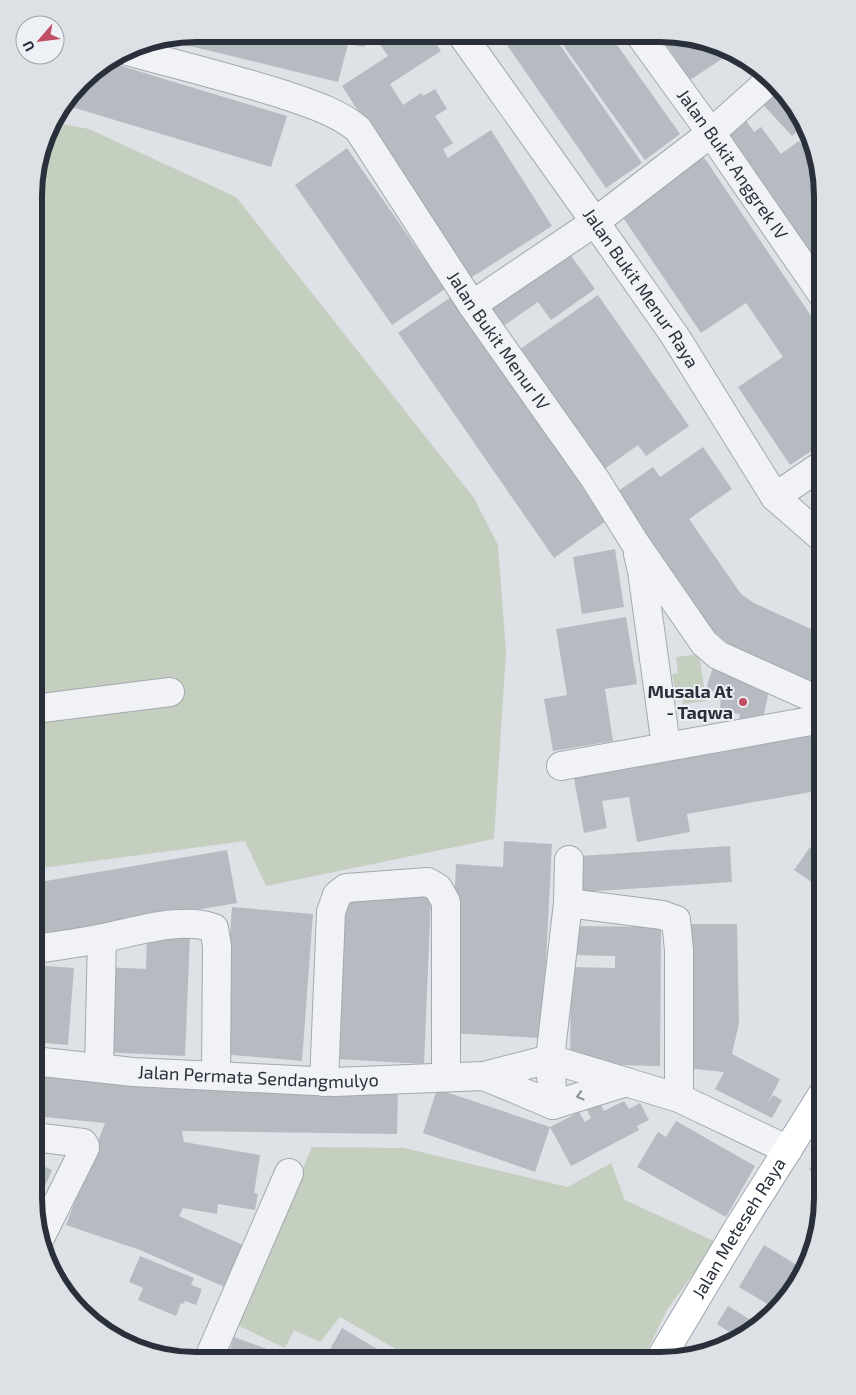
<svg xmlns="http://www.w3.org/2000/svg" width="856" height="1395" viewBox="0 0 856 1395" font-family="'Exo 2',sans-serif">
<rect width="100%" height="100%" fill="#dee1e6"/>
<path fill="#c4cfc0" d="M 52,122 L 89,129 L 236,197 L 474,498 L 498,545 L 506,652 L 494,839 L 266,886 L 245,841 L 34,869 L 35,176 Z
M 699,654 L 706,701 L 683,704 L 682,694 L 676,695 L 672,674 L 678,673 L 676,657 Z
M 312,1147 L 404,1148 L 568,1187 L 611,1163 L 625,1200 L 716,1242 L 667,1310 L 642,1361 L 417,1361 L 340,1317 L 320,1342 L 294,1330 L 285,1348 L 237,1325 Z"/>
<path fill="#b6bbc2" d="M 197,34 L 373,34 L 364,47 L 348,44 L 338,82 L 165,40 Z
M 375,34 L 430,34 L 441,51 L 390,84 L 403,105 L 421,93 L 423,96 L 435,89 L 447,109 L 435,116 L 453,143 L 443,149 L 448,158 L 491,130 L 552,226 L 466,281 L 342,86 L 388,56 L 374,36 Z
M 500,35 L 553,35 L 642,163 L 606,188 Z
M 556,35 L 610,35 L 680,134 L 645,160 Z
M 660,35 L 681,35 L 728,55 L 690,80 Z
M 108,62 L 287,116 L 271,167 L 65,105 L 87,77 L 92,79 L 94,71 Z
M 771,84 L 803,126 L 792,136 L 757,98 Z
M 742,115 L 754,132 L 761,127 L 781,154 L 799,141 L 816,165 L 822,197 L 822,249 L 810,258 L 719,131 Z
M 347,148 L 445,289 L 392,325 L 295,185 Z
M 701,153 L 822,332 L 822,444 L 790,465 L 738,387 L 783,357 L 746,303 L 701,333 L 618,210 Z
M 564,246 L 595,289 L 551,320 L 538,302 L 499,329 L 482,303 Z
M 598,295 L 689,426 L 646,456 L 638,445 L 599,473 L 516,352 Z
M 451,297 L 606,521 L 554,558 L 398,333 Z
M 703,447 L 732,489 L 689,519 L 741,594 L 754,603 L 822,634 L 822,688 L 733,648 L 702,621 L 614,494 L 653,467 L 660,477 Z
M 615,549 L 624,607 L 582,614 L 573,557 Z
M 626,617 L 637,684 L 605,689 L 613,741 L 553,751 L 544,699 L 567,695 L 556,629 Z
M 713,667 L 769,691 L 763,718 L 751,717 L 751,723 L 739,720 L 740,714 L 720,711 L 721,693 L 706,689 Z
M 822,728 L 822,790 L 687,814 L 690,832 L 637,842 L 629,797 L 602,801 L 607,828 L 584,833 L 573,773 Z
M 504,841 L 552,844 L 542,1038 L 448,1033 L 456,864 L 503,867 Z
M 730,846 L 732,882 L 583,892 L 580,856 Z
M 810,847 L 821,855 L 822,853 L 822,889 L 794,870 Z
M 227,850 L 237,903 L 34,937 L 34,883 Z
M 386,895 L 431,897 L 424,1064 L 338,1059 L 345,898 L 386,900 Z
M 232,907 L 313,914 L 302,1061 L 221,1054 Z
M 684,924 L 737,924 L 739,1023 L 732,1054 L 780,1079 L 768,1102 L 773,1095 L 782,1100 L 772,1118 L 715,1089 L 724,1072 L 686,1068 Z
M 571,926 L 661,927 L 660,1066 L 570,1064 L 571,967 L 615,968 L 615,956 L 571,955 Z
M 147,933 L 190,935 L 185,1056 L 102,1052 L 105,967 L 146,969 Z
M 34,965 L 74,968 L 68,1045 L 34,1042 Z
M 34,1070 L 398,1087 L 397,1134 L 182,1131 L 184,1142 L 260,1155 L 254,1193 L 258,1194 L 255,1210 L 218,1204 L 217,1214 L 183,1208 L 179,1216 L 245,1246 L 227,1288 L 140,1250 L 66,1225 L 105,1123 L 34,1116 Z
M 437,1089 L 550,1127 L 579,1112 L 585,1122 L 591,1118 L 586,1108 L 599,1102 L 604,1111 L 624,1101 L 629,1109 L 640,1103 L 649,1120 L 637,1126 L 639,1130 L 571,1166 L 550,1127 L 535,1172 L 423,1133 Z
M 676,1121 L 755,1166 L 726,1217 L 637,1167 L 658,1132 L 666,1137 Z
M 822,1147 L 822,1177 L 809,1170 Z
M 34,1162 L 52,1170 L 36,1208 L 34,1198 Z
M 764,1245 L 800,1267 L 777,1306 L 774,1308 L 739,1287 Z
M 140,1256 L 194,1278 L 191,1285 L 202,1289 L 196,1305 L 185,1301 L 184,1304 L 181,1303 L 176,1316 L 138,1300 L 143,1288 L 129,1282 Z
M 728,1306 L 756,1323 L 737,1337 L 717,1324 Z
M 342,1328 L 397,1361 L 324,1360 Z
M 234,1337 L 281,1354 L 279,1360 L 227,1360 Z
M 706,1347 L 713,1351 L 703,1353 Z"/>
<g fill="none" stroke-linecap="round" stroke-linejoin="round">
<g stroke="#a4a8af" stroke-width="30">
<g id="minor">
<path id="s1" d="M 462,35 L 595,222 L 675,336 L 775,497 L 822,538"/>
<path id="s2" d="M 640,35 L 711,133 L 822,294"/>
<path id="s3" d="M 127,51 C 179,65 231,78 282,94 C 308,103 336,111 358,129 L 472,305 L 595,479 L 635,543 L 704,643 L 718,655 L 822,702"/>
<path d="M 472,305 L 595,222 L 711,133 L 769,81"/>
<path d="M 775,497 L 822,465"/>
<path d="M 638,554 L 642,571 L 666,746"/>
<path d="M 34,709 L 170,692"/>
<path d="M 561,766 L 822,719"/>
<path d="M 568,903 L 662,915 L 676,920 L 679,950 L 679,1098"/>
<path d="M 34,949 C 57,946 80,943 103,938 C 135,932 182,916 214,928 L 217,946 L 216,1076"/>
<path id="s4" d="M 34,1061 L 133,1072 L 334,1082 L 484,1076 L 550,1059 L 679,1098 L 788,1150"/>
<path d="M 99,1068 L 102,939"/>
<path d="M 484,1076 L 553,1105 L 627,1082"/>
<path d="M 324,1082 L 331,912 L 337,895 L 346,888 L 428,882 L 438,888 L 446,902 L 446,1077"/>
<path d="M 553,1105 L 550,1059 L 568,903 L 569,860"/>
<path d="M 34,1137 L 83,1143 L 85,1146 L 85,1148 L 41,1236"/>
<path d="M 208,1360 L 289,1173"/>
</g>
</g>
<g stroke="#9ea6b0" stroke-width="30">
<g id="major">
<path id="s5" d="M 659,1361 L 737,1230 L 822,1095"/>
</g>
</g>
<use href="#minor" stroke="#f0f2f5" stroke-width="28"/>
<use href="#major" stroke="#fff" stroke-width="28"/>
</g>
<defs><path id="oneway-chevron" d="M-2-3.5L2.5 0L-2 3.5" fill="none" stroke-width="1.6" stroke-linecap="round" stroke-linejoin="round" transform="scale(1.25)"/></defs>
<use stroke="#8c9198" href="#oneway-chevron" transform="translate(580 1096) rotate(163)"/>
<circle fill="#c04e64" stroke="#edf0f4" stroke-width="2" cx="743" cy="702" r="5"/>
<g text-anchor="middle" stroke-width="4" stroke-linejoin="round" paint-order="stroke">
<g font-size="18" fill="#29303b" stroke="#edf0f4">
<text dy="6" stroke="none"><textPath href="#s2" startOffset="159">Jalan Bukit Anggrek IV</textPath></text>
<text dy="6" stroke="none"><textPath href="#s1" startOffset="310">Jalan Bukit Menur Raya</textPath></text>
<text dy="6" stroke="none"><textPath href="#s3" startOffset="499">Jalan Bukit Menur IV</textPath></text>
<text dy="6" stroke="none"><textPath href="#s4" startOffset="225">Jalan Permata Sendangmulyo</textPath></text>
<text dy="6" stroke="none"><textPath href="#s5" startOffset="155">Jalan Meteseh Raya</textPath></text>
</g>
<g font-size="18" font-weight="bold" fill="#29303b" stroke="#edf0f4" text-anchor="end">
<text x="733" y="698">Musala At<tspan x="733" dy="21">- Taqwa</tspan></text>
</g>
</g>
<path d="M0 0H856V1395H0ZM196 42H660A154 154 0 0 1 814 196V1198A154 154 0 0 1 660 1352H196A154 154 0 0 1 42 1198V196A154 154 0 0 1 196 42Z" fill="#dde1e5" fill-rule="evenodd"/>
<path fill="none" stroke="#29303b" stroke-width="6" d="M196 42H660A154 154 0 0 1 814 196V1198A154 154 0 0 1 660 1352H196A154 154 0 0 1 42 1198V196A154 154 0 0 1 196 42Z"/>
<g transform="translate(40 40) rotate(242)"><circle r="24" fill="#edf0f4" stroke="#9fa3aa"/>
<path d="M0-4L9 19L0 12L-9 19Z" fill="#c04e64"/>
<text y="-8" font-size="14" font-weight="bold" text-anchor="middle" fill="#29303b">U</text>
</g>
</svg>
